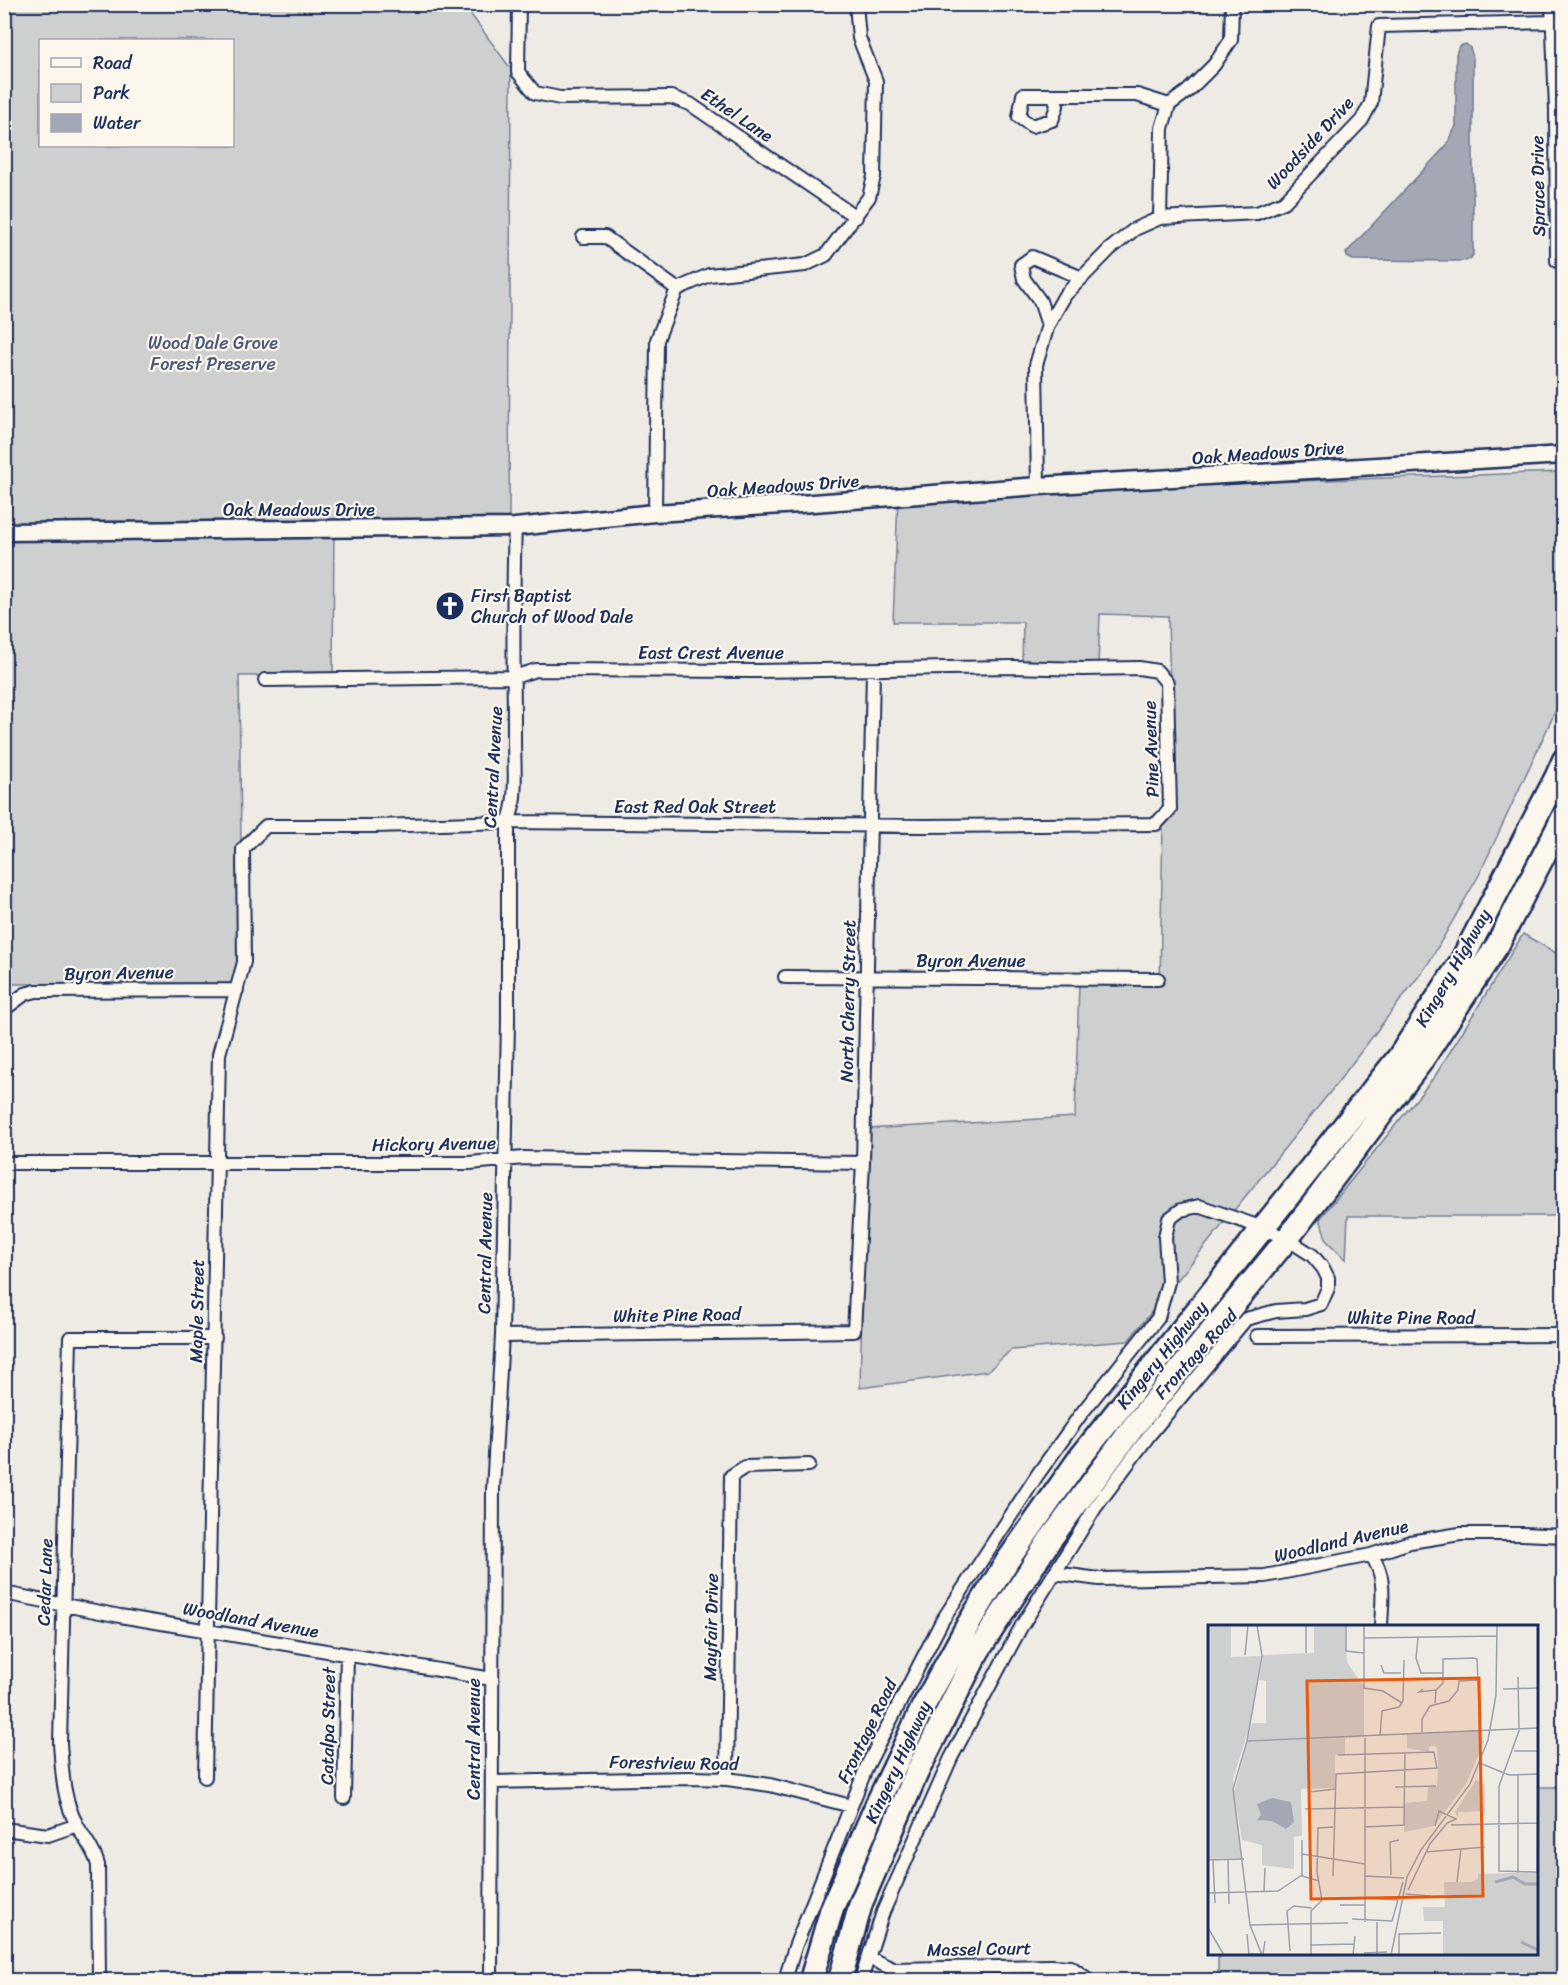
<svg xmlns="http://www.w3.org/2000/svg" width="1568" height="1985" viewBox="0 0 1568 1985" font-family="Sriracha,sans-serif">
<rect width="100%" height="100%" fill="#eeebe4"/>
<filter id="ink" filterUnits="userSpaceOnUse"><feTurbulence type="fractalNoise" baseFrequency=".0167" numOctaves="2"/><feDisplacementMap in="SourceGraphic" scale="12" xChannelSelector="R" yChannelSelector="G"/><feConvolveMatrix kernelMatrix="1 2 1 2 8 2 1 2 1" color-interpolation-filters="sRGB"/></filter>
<g filter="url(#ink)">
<path fill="#cecfcf" stroke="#747f96" stroke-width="1.5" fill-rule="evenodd" d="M 4,5 L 464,5 L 511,69 L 509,520 L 334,523 L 333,675 L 239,676 L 241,844 L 236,864 L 238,956 L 236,970 L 231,983 L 5,984 ZM 40,40 L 232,40 L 232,146 L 40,146 Z
M 1563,472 L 1563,695 L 1479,875 L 1428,964 L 1331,1091 L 1128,1341 L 1011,1350 L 988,1371 L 860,1388 L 866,1129 L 1075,1117 L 1079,982 L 1160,982 L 1163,821 L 1173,809 L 1168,616 L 1100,614 L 1098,665 L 1022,665 L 1023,622 L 893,622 L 898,499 L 1129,487 Z
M 1523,934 L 1563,957 L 1563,1216 L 1348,1216 L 1346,1260 L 1327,1241 L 1320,1219 L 1435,1076 Z
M 1537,1787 L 1563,1787 L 1563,1980 L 1218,1980 L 1218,1954 L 1536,1954 Z"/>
<path fill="#a3a8b4" stroke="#6d7892" stroke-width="1.5" d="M 1466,44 L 1470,48 L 1473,57 L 1473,255 L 1470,259 L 1462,261 L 1353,260 L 1347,257 L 1346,253 L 1446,146 L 1456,126 L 1456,54 L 1459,46 Z"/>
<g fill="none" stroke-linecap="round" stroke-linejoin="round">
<g stroke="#1b2f5e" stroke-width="16">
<path id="street" d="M 519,4 L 518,72 L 535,93 L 560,98 L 671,97 L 690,104 L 856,217
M 1552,4 L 1556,110 L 1557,261
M 1054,95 L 1057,106 L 1052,120 L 1032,126 L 1019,117 L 1023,95 L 1137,95 L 1169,105
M 1160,218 L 1162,128 L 1169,105 L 1188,91 L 1214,65 L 1231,40 L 1232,4
M 583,237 L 605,237 L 677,289
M 1048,325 L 1040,301 L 1024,279 L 1021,265 L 1032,257 L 1082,278
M 1038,486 L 1036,365 L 1048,325 L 1065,295 L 1110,249 L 1135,229 L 1160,218 L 1257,213 L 1284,202 L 1362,120 L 1371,103 L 1379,26 L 1554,22
M 655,513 L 657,340 L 677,289 L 709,275 L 805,265 L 826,255 L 869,197 L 874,176 L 876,81 L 859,38 L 856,4
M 785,977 L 1158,979
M 6,1008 L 25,994 L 36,991 L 237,990
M 4,1163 L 470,1163 L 524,1158 L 863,1163
M 502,1336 L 854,1331 L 863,1163 L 873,671
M 1257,1336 L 1564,1335
M 1371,1555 C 1387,1576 1382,1601 1381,1626
M 1054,1573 L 1099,1579 L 1265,1576 L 1371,1555 L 1410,1542 L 1460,1534 L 1523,1534 L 1564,1536
M 4,1593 L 120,1616 L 492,1679
M 205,1777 L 219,1054 L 244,962 L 243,849 L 266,826 L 375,826 L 508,822 L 925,826 L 1156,824 L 1170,809 L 1167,683 L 1157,671 L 1139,668 L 1083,669 L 1013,667 L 756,671 L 536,670 L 514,677 L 265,680
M 727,1779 L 731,1476 L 745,1467 L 809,1465
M 493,1782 L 691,1778 L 727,1779 L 770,1785 L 851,1806
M 344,1798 L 347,1655
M 4,1829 L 48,1835 L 77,1825
M 869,1958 L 893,1969 L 1051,1966 L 1071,1967 L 1089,1980
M 99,1980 L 98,1865 C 94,1849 84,1839 77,1825 C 63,1800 62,1771 60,1743 L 70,1338 L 215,1338
M 491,1980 L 493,1490 L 502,1336 L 508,1021 L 508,822 C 518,802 514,763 514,740 C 514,669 512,598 515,527
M 785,1980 L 795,1947 L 867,1766 L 942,1621 L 1038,1474 L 1081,1414 L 1158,1318 L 1168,1282 L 1165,1237 L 1169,1219 L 1181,1210 L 1199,1206 L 1263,1228 L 1287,1239 L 1312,1255 L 1323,1268 L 1328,1278 L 1328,1288 L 1321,1304 L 1305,1309 L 1276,1311 L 1246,1319 L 1150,1434 L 1095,1508 L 1021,1627 L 951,1758 L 883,1912 L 861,1980"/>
</g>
<g stroke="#1b2f5e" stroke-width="21">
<path id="secondary" d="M 4,532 L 515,527 L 655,513 L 800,504 L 1038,486 L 1564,455"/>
</g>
<g stroke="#1b2f5e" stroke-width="27">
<path id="highway" d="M 811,1980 L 832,1908 L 877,1804 L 923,1707 L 969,1623 L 1008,1560 L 1079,1459 L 1399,1057 L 1461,962 L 1557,776 L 1564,760
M 840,1980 L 861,1903 L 917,1772 L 978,1651 L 1049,1541 L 1134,1426 L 1287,1239 L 1420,1063 L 1498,944 L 1564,816"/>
</g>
<use href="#street" stroke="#fbf7ec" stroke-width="12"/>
<use href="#secondary" stroke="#fbf7ec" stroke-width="16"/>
<use href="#highway" stroke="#fbf7ec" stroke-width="22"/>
</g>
</g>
<defs>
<g id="church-disc" transform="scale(1.5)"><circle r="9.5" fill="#1b2f5e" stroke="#fbf7ec"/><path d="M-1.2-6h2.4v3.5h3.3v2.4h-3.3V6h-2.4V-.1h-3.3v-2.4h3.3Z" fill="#fff"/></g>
</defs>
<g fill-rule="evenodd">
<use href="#church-disc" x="450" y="606"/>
</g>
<g text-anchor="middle" stroke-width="4.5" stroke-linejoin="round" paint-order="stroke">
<g font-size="18" fill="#1b2f5e" stroke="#fbf7ec">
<text transform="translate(737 115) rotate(34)" y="6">Ethel Lane</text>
<text transform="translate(1310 143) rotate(-47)" y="6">Woodside Drive</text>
<text transform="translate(1538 186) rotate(-91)" y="6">Spruce Drive</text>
<text transform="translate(1268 453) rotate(-4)" y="6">Oak Meadows Drive</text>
<text transform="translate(783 486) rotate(-4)" y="6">Oak Meadows Drive</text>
<text x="299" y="516">Oak Meadows Drive</text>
<text x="711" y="659">East Crest Avenue</text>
<text transform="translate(1151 749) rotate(-92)" y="6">Pine Avenue</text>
<text transform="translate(493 767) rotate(-87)" y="6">Central Avenue</text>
<text x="695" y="813">East Red Oak Street</text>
<text x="971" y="967">Byron Avenue</text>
<text transform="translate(1453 968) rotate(-60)" y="6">Kingery Highway</text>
<text transform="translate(119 973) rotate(-1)" y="6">Byron Avenue</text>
<text transform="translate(848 1001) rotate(-89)" y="6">North Cherry Street</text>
<text transform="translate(434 1144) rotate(-1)" y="6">Hickory Avenue</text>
<text transform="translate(485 1253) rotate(-89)" y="6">Central Avenue</text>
<text transform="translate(197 1311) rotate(-89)" y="6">Maple Street</text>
<text transform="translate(677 1315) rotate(-1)" y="6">White Pine Road</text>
<text x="1411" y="1324">White Pine Road</text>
<text transform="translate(1196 1354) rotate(-48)" y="6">Frontage Road</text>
<text transform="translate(1162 1355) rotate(-51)" y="6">Kingery Highway</text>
<text transform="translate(1341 1541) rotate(-13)" y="6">Woodland Avenue</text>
<text transform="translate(45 1582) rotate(-88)" y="6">Cedar Lane</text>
<text transform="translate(251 1620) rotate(10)" y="6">Woodland Avenue</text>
<text transform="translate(711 1627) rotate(-89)" y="6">Mayfair Drive</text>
<text transform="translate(328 1726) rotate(-89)" y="6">Catalpa Street</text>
<text transform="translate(867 1731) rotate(-64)" y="6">Frontage Road</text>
<text transform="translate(474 1739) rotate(-90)" y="6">Central Avenue</text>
<text transform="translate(898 1762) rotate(-65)" y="6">Kingery Highway</text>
<text transform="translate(674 1763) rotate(1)" y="6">Forestview Road</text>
<text transform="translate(979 1949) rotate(-1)" y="6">Massel Court</text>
</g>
<g font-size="18" fill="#48577a" stroke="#fbf7ec">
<text x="213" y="349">Wood Dale Grove<tspan x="213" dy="21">Forest Preserve</tspan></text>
</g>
<g font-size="18" fill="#1b2f5e" stroke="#fbf7ec" text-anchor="start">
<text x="471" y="602">First Baptist<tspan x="471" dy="21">Church of Wood Dale</tspan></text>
</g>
</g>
<g transform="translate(1208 1625)">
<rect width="330" height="330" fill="#eeebe4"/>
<path d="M 0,0 L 23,0 L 23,32 L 53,31 L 41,103 L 25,154 L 34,233 L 0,234 ZM 106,0 L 137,0 L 139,37 L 156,62 L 156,112 L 137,113 L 137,129 L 127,130 L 127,163 L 93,164 L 94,211 L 86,212 L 86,244 L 54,240 L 54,220 L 34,215 L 26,168 L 44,98 L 58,98 L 58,56 L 51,55 L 55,30 L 106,28 ZM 274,105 L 276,117 L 258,159 L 226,201 L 196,207 L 197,178 L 219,176 L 220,162 L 229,161 L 230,142 L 229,121 L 221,121 L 221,127 L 199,123 L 199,109 ZM 268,155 L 277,160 L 277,186 L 250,187 L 250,192 L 247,187 ZM 330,247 L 330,330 L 235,330 L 235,296 L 216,296 L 215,282 L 237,282 L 236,257 L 263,257 L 270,254 L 270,249 Z" fill="#cecfcf"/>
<path d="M 64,173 L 83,177 L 86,197 L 78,204 L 64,196 L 49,195 L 53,190 L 49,179 Z" fill="#a3a8b4"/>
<path fill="none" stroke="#a3a8b4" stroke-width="3" d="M 287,257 L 305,252 L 317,259 L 330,259M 313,317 L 330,325"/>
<path fill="none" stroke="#9aa0ae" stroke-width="1.5" d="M 49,0 L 54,31 L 39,116 L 25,164 L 42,300 L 54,330M 138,0 L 138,26 L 156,28M 156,0 L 156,63 L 175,66 L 194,78M 156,13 L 289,11M 98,28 L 98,0M 37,30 L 40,0M 208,33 L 213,48 L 235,48M 208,33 L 210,13M 173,40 L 176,48 L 193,48M 310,52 L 311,103M 215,64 L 211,67 L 228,65M 295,64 L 330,63M 227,78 L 228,65 L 235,58 L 235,34 L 266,33 L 269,34 L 271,82M 174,86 L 191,82 L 195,76 L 196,35M 312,103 L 291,161 L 291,246 L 330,247M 214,107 L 214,94 L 222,81 L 241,76 L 250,65 L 251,56 L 270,55M 172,111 L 174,86M 157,113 L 157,297M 39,116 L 330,103M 306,126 L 330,126M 274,139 L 301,150 L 330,149 L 329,247M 187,162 L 228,161M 102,167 L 127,164M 97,184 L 196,182M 243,200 L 330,198M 157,202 L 196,200 L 197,128M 94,215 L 94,251 L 111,256M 218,227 L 277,222M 94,229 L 157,239M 20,234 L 21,279M 0,235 L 36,234M 5,235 L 7,278M 310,248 L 310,150M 183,250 L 182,217 L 191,215M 125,251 L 128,149 L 229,143 L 226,127 L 130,130M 157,251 L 196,253M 249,257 L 253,224M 200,265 L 222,219 L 239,198 L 248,194 L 231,186 L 227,201M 56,266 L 57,243M 0,268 L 70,266 L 94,250M 198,269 L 223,271M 157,273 L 189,275M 132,280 L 157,280M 144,294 L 184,296 L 195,257M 42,300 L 140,298M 0,303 L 16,330M 39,309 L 41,330M 191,309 L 233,308M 102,320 L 146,319M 82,326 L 79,286 L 86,281 L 104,283M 156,328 L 179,327M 41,329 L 55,329 L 57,316M 103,330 L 103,286 L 114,275 L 109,247 L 110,203 L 125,202M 145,330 L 147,311M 169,330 L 169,297M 183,330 L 199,252 L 213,225 L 262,159 L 280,115 L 288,70 L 289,0M 191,330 L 191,308"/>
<path fill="#e8590c" fill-opacity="0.15" stroke="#e8590c" stroke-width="3" d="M 271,53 L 275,271 L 103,274 L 99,56 Z"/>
<rect width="330" height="330" fill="none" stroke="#1b2f5e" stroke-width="3"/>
</g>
<rect width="1568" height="1985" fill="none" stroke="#fbf7ec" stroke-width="24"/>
<rect x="12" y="12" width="1544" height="1961" fill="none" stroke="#1b2f5e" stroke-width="2" filter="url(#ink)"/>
<rect x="39" y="39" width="195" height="108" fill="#fbf7ec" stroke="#a1a7b3" stroke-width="1.5"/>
<rect x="51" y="58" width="30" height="9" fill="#fbf7ec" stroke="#a1a7b3" stroke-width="1.5"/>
<text x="93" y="69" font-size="18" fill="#1b2f5e">Road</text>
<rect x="51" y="84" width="30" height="18" fill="#cecfcf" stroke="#a1a7b3" stroke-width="1.5"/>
<text x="93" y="99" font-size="18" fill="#1b2f5e">Park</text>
<rect x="51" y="114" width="30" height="18" fill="#a3a8b4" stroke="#a1a7b3" stroke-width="1.5"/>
<text x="93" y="129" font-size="18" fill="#1b2f5e">Water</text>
</svg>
